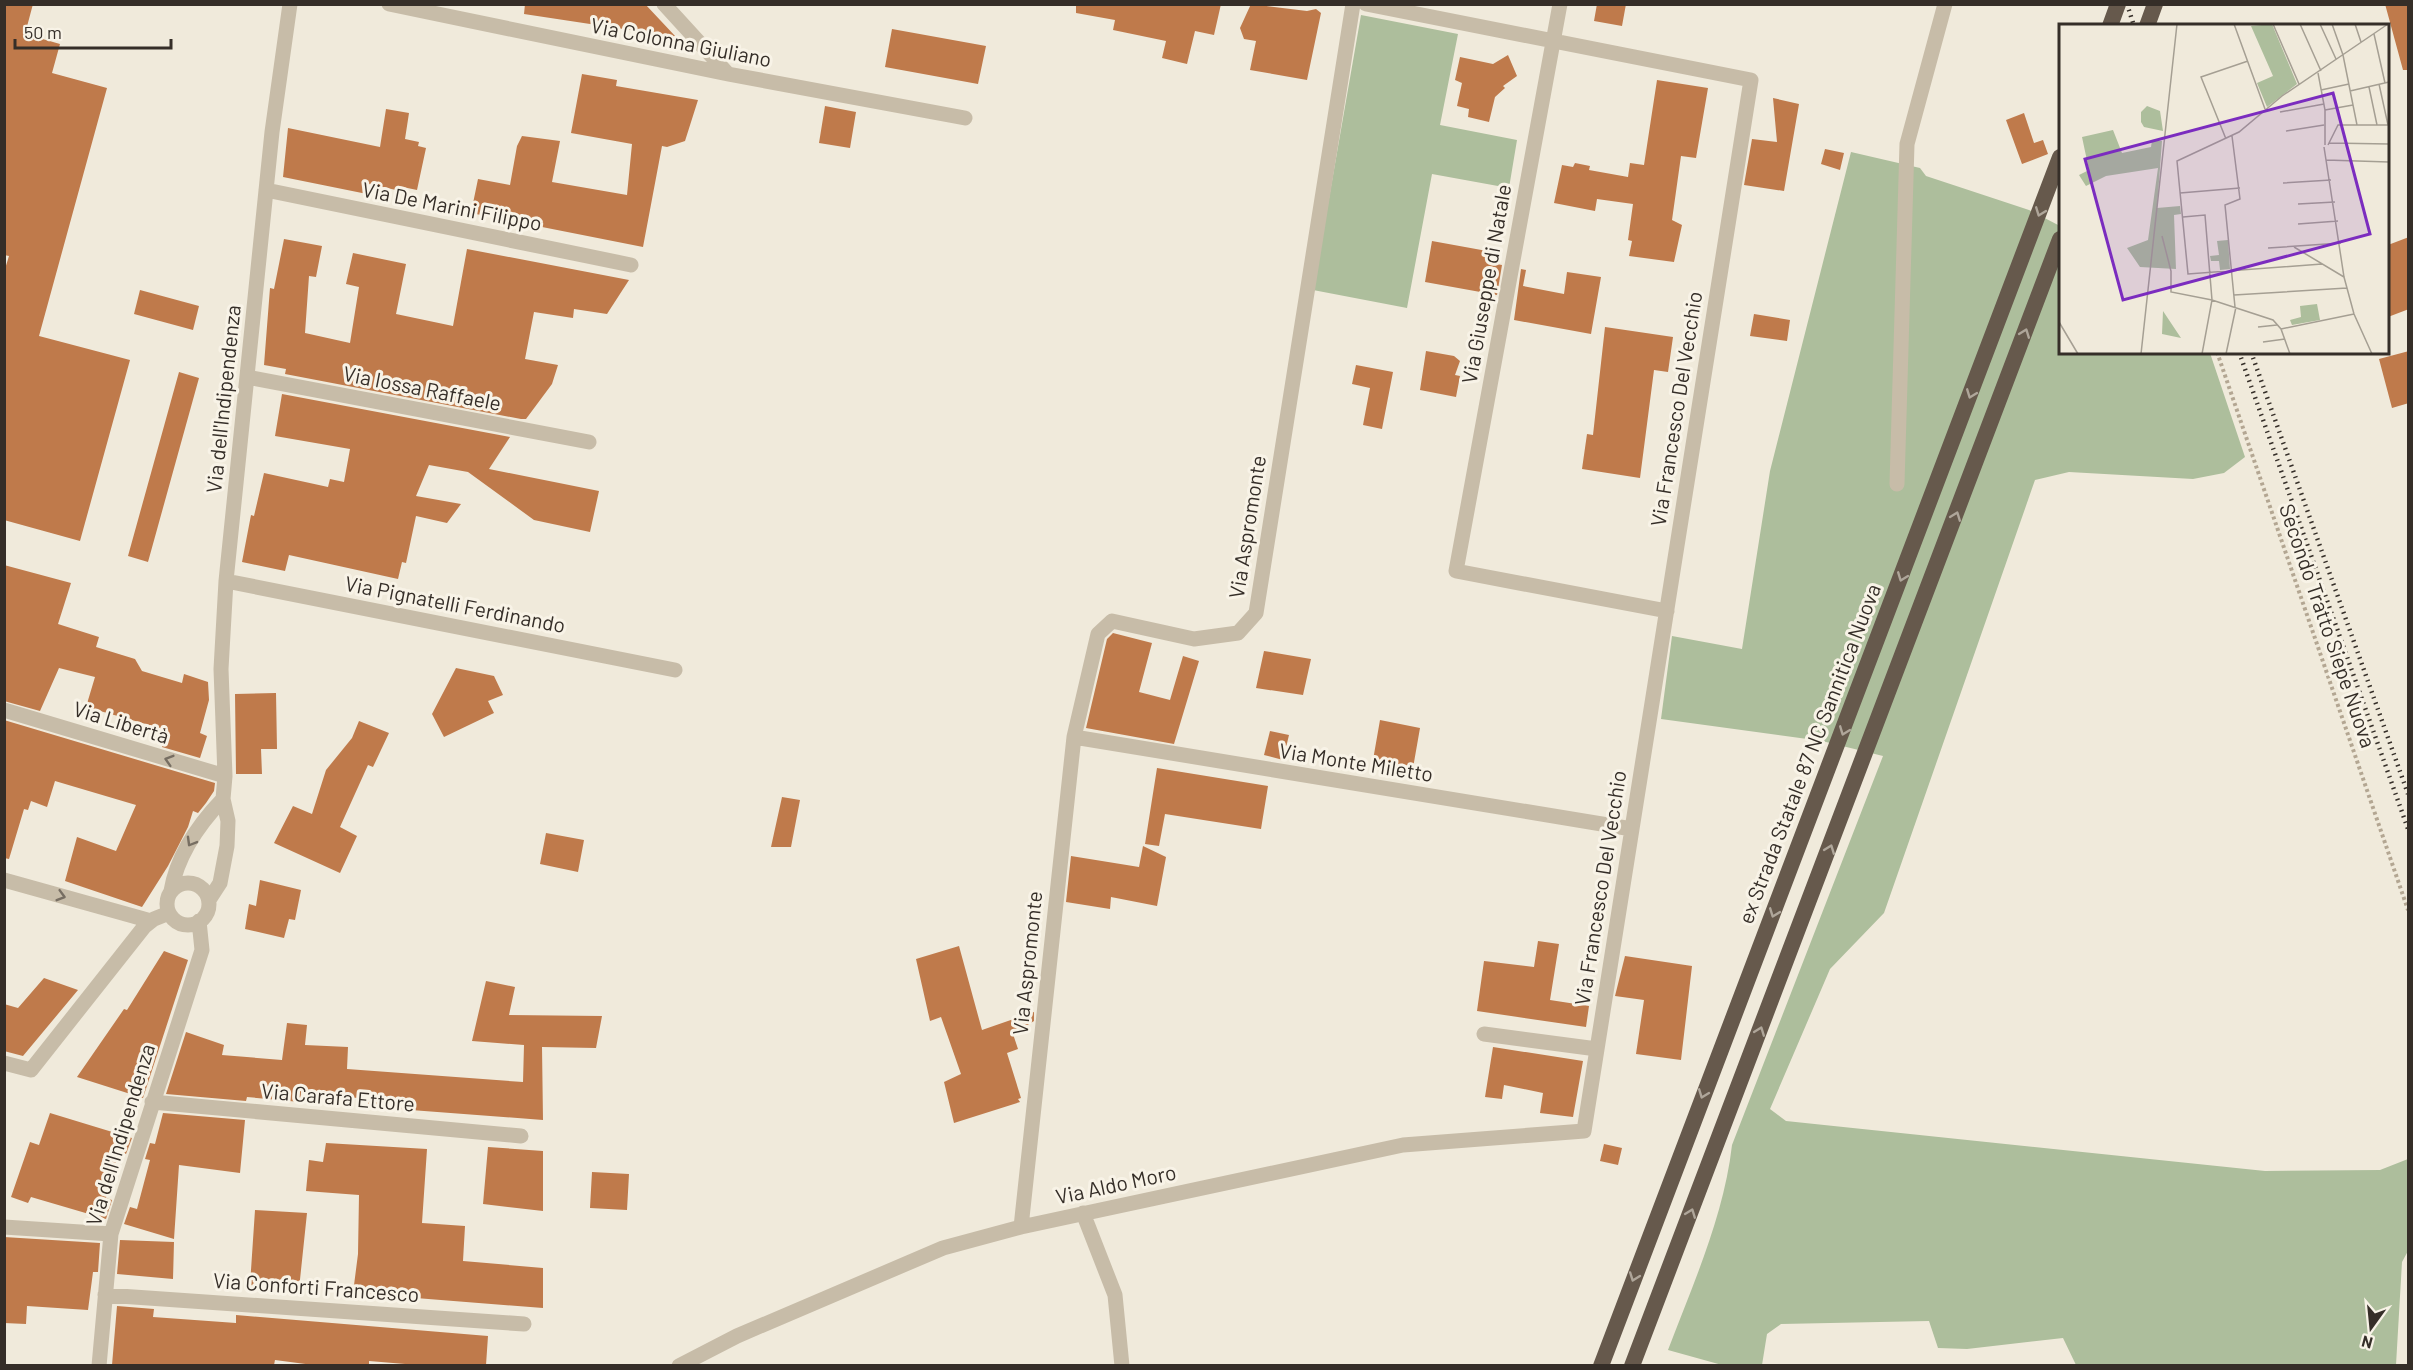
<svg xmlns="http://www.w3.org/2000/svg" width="2413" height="1370" viewBox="0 0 2413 1370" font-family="Barlow,sans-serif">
<rect width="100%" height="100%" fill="#f0eadb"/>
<path fill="#adbe9c" d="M 1361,15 L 1458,34 L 1440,125 L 1517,140 L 1509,188 L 1432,174 L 1407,308 L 1313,290 Z
M 1851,152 L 1920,168 L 1926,176 L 2029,210 L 2060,226 L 2060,352 L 2210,353 L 2245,457 L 2224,473 L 2193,479 L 2069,472 L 2035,480 L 1884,913 L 1830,969 L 1770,1109 L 1786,1121 L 2265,1171 L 2380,1170 L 2408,1159 L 2408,1251 L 2402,1262 L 2396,1365 L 2076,1365 L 2063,1338 L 1967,1349 L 1938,1348 L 1929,1321 L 1781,1324 L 1767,1334 L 1762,1365 L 1722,1365 L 1668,1350 C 1693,1284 1724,1216 1732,1145 L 1883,756 L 1822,741 L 1661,719 L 1672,636 L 1742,649 L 1770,471 Z"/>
<path fill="#bf7a4b" d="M 4,4 L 33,4 L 25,34 L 60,44 L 52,73 L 107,88 L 39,336 L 130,360 L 80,541 L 4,520 L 4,272 L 9,256 L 4,255 Z
M 525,4 L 645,4 L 676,37 L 524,14 Z
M 1076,4 L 1221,4 L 1214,35 L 1195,31 L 1187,64 L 1162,58 L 1166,41 L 1113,30 L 1115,20 L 1076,13 Z
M 1251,4 L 1307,11 L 1316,9 L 1321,13 L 1307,80 L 1250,70 L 1256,41 L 1244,39 L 1240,28 Z
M 1597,4 L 1626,4 L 1622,26 L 1594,21 Z
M 2385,4 L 2409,4 L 2409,70 L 2403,70 Z
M 892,29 L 986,46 L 978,84 L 885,67 Z
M 1508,55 L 1517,76 L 1503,86 L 1505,88 L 1495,97 L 1489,122 L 1468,117 L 1469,109 L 1457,106 L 1462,83 L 1455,80 L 1460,57 L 1493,64 Z
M 582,74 L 617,80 L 616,86 L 698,100 L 685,141 L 667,147 L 662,146 L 643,247 L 471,213 L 478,179 L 510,185 L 517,146 L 522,136 L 560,141 L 552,182 L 627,195 L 632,144 L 571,133 Z
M 1657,80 L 1708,88 L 1696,158 L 1681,156 L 1672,220 L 1682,225 L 1674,262 L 1629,256 L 1632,241 L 1628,240 L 1633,204 L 1597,199 L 1595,211 L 1554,203 L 1562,165 L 1573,167 L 1575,163 L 1590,166 L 1589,170 L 1628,177 L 1630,163 L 1644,165 Z
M 1773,98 L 1799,104 L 1784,191 L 1744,185 L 1752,139 L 1777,142 Z
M 825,106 L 856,112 L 850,148 L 819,143 Z
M 386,109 L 409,113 L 405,139 L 419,142 L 418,146 L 426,148 L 417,190 L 398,186 L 396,190 L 369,184 L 367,194 L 283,177 L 288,128 L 380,147 Z
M 2024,113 L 2034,143 L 2043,140 L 2048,154 L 2022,164 L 2006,120 Z
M 1825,149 L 1844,153 L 1840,170 L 1821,164 Z
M 2409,237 L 2409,309 L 2388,317 L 2388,245 Z
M 284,239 L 322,246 L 316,277 L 309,276 L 305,333 L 350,343 L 359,287 L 346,284 L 353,253 L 406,264 L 396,314 L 453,326 L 467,249 L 629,280 L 607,314 L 574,309 L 573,318 L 534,312 L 525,359 L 558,365 L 552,384 L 526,419 L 521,419 L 285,374 L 286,369 L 264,365 L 270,288 L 274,289 Z
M 1432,241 L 1498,253 L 1496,264 L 1502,265 L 1497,295 L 1425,282 Z
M 1521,269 L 1526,270 L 1523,286 L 1564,294 L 1567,272 L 1601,277 L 1591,334 L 1514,320 Z
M 140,290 L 199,306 L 193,330 L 134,314 Z
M 1754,314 L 1790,320 L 1787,341 L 1750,336 Z
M 1605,327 L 1673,337 L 1668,372 L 1654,370 L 1640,478 L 1582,469 L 1587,434 L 1593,435 Z
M 1426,351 L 1454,356 L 1460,361 L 1455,375 L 1460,376 L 1456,397 L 1420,390 Z
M 2409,351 L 2409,403 L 2392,408 L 2379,359 Z
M 1356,365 L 1393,372 L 1382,429 L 1363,425 L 1370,388 L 1352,384 Z
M 179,372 L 199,378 L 148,562 L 128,556 Z
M 282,394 L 510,437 L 489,469 L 599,491 L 590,532 L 534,520 L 468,472 L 429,465 L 416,496 L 461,504 L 447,523 L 416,516 L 406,563 L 402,562 L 398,579 L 289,555 L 285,571 L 242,562 L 251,515 L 254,516 L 264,473 L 328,487 L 330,479 L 344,482 L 350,449 L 275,436 Z
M 4,565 L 71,583 L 58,624 L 99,637 L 96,647 L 135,659 L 142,671 L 182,683 L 184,674 L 208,682 L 209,700 L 200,733 L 207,736 L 200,758 L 162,747 L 167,730 L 86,707 L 95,677 L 59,668 L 40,711 L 4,701 Z
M 1113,633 L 1152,643 L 1139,692 L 1170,700 L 1183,656 L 1199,661 L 1174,744 L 1086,728 L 1107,639 Z
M 1264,651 L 1311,659 L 1303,695 L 1256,688 Z
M 456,668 L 494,676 L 503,695 L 488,701 L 494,713 L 444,737 L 432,714 Z
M 276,693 L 277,749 L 261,749 L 262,774 L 236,774 L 235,694 Z
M 4,720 L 215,783 L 214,791 L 206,803 L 198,813 L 193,811 L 188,827 L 168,866 L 142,907 L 65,881 L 77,837 L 116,851 L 136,805 L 55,781 L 47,807 L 31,801 L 28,810 L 24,809 L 9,859 L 4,858 Z
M 1380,720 L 1420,728 L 1413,768 L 1373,760 Z
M 359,721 L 389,733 L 373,767 L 368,765 L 340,827 L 357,836 L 340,873 L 274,843 L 293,806 L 312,814 L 326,770 L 352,738 Z
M 1270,731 L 1289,735 L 1283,760 L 1264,755 Z
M 1157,768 L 1268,786 L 1261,829 L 1165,814 L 1159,846 L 1145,844 Z
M 782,797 L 800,800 L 791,847 L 771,847 Z
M 546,833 L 584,840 L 578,872 L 540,864 Z
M 1143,846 L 1166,857 L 1157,906 L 1111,897 L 1110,909 L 1066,902 L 1071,856 L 1139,867 Z
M 260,880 L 301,890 L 295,920 L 289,919 L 284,938 L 245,929 L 249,904 L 256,906 Z
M 1538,941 L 1559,944 L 1550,1000 L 1589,1006 L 1586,1027 L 1477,1011 L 1484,961 L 1534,967 Z
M 959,946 L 982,1030 L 1034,1012 L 1034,1021 L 1013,1034 L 1018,1049 L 1007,1053 L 1021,1098 L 1018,1099 L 1020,1102 L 954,1123 L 944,1082 L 961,1074 L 941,1017 L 930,1021 L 916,959 Z
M 164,951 L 188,960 L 143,1098 L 77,1077 L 124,1009 L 127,1010 Z
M 1625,956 L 1692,966 L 1681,1060 L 1636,1054 L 1644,1000 L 1615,996 Z
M 44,978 L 78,990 L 23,1056 L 4,1051 L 4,1004 L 18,1008 Z
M 486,981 L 515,987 L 509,1015 L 602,1016 L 596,1048 L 542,1047 L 543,1120 L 358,1106 L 358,1098 L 301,1093 L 300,1102 L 247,1097 L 246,1101 L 166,1094 L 186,1032 L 224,1045 L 222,1055 L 282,1060 L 287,1023 L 307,1025 L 305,1045 L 348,1047 L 347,1069 L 523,1082 L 524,1045 L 472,1041 Z
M 1493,1047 L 1583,1061 L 1573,1117 L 1540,1113 L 1543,1093 L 1504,1085 L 1502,1099 L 1485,1097 Z
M 50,1113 L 132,1138 L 126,1154 L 119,1152 L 106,1198 L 112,1200 L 106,1219 L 31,1197 L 28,1203 L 11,1197 L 30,1142 L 39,1145 Z
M 163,1113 L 245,1120 L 240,1173 L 179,1165 L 174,1239 L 124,1224 L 130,1207 L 137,1209 L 150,1160 L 145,1159 L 150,1143 L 155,1144 Z
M 326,1143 L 427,1149 L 422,1223 L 465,1226 L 463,1261 L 543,1268 L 543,1308 L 353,1293 L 358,1254 L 359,1195 L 306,1191 L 309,1160 L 323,1162 Z
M 1604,1144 L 1622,1148 L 1618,1165 L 1600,1161 Z
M 488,1147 L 543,1151 L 543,1211 L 483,1204 Z
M 592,1172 L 629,1174 L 627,1210 L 590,1208 Z
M 255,1210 L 307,1213 L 299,1289 L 250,1285 Z
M 4,1237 L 100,1243 L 98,1272 L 93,1272 L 88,1310 L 27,1306 L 26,1324 L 4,1323 Z
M 120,1240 L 174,1242 L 173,1279 L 117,1274 Z
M 117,1306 L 154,1309 L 153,1317 L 236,1323 L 236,1315 L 488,1336 L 486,1365 L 417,1365 L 369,1361 L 369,1365 L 313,1365 L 275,1360 L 274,1365 L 112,1365 Z"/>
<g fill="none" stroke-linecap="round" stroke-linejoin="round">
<path stroke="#b3a692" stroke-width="4" stroke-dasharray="3 3" stroke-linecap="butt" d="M 2217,352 L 2408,910"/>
<path stroke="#c7bca8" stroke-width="15" d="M 389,4 L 728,74 L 965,118
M 664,4 L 728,74
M 1560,4 L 1456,571 L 1667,611
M 266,190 L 631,265
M 247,377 L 589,442
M 1897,484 L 1907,144 L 1945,4
M 226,581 L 675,670
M 4,710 L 225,776
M 1074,737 L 1632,829
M 4,880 L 151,921
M167 904a21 21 0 1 1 42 0a21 21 0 1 1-42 0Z
M 171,891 C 177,856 199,824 223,799
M 209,900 L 220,883 L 227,846 L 228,821 L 223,799 L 225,776 L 221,669 L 226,581 L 272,132 L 290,4
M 1484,1034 L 1597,1049
M 4,1063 L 31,1070 L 144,927 L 154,919 L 169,913
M 152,1102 L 521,1136
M 1083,1213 L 1115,1295 L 1122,1366
M 4,1227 L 111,1234
M 1021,1227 L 1074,737 L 1098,634 L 1112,621 L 1194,639 L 1238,633 L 1256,613 L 1353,4
M 105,1295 L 524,1324
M 99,1366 L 111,1234 L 202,950 L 199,921
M 679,1366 L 737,1336 L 943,1248 L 1021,1227 L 1403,1145 L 1584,1131 L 1751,80 L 1366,4"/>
<path stroke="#66594c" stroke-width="16" d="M 2147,26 L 2155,4
M 1601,1366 L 2060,157
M 1632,1366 L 2060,239"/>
<path stroke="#352e28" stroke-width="4.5" stroke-dasharray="1.5 4.5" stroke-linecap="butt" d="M 2110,4 L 2118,26
M 2127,4 L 2134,26
M 2239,352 L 2408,829
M 2251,352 L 2408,794"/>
<path stroke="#66594c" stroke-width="16" d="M 2110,26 L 2118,4"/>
</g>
<defs><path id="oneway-chevron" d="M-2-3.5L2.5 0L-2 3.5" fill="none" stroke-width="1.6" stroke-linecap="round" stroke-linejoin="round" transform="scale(1.5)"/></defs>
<g stroke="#afa69a">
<use href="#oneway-chevron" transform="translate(2040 212) rotate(111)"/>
<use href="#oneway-chevron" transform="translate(2025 333) rotate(-69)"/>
<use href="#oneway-chevron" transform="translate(1971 394) rotate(111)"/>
<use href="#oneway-chevron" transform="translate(1956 516) rotate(-69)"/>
<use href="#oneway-chevron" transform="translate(1902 577) rotate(111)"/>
<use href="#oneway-chevron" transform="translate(1844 731) rotate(111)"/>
<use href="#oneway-chevron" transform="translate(1830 849) rotate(-69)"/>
<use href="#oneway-chevron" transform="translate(1774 913) rotate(111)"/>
<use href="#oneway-chevron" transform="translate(1760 1031) rotate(-69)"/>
<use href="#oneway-chevron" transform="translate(1703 1094) rotate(111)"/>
<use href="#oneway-chevron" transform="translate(1691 1213) rotate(-69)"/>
<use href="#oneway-chevron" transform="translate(1634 1277) rotate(110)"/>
</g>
<g stroke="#776e62">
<use href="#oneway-chevron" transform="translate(169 760) rotate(-163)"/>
<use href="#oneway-chevron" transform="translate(191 842) rotate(120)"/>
<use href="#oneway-chevron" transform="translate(61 896) rotate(16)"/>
</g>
<g text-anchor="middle" stroke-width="6" stroke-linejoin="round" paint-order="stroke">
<g font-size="21" fill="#352e28" stroke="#f8f3e7">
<text transform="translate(681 43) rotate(11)" y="7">Via Colonna Giuliano</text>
<text transform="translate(452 207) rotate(11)" y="7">Via De Marini Filippo</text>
<text transform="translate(1487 284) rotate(-80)" y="7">Via Giuseppe di Natale</text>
<text transform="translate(422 389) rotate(11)" y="7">Via Iossa Raffaele</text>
<text transform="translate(224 399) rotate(-84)" y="7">Via dell'Indipendenza</text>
<text transform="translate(1677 409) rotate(-81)" y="7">Via Francesco Del Vecchio</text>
<text transform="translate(1248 527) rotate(-81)" y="7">Via Aspromonte</text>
<text transform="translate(455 605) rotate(11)" y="7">Via Pignatelli Ferdinando</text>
<text transform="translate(2327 626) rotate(71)" y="7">Secondo Tratto Siepe Nuova</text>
<text transform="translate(121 723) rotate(17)" y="7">Via Libertà</text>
<text transform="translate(1810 754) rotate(-69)" y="7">ex Strada Statale 87 NC Sannitica Nuova</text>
<text transform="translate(1356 763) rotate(9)" y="7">Via Monte Miletto</text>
<text transform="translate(1601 888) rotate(-81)" y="7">Via Francesco Del Vecchio</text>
<text transform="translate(1028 963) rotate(-84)" y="7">Via Aspromonte</text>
<text transform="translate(338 1098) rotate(5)" y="7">Via Carafa Ettore</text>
<text transform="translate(121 1135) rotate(-73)" y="7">Via dell'Indipendenza</text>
<text transform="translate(1116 1185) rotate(-12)" y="7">Via Aldo Moro</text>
<text transform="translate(316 1288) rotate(4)" y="7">Via Conforti Francesco</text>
</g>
</g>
<g transform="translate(2059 24)">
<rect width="330" height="330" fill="#f0eadb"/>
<path d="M 213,0 L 238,60 L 208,83 L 198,59 L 214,52 L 192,2 ZM 88,82 L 101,87 L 104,107 L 85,103 L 82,98 L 82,88 ZM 54,106 L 63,129 L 92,123 L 93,116 L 103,117 L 98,184 L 121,182 L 122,190 L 115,191 L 117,245 L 81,243 L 68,224 L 89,216 L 99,144 L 47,152 L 27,162 L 20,151 L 30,146 L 23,113 ZM 169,216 L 171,245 L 161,246 L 160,237 L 152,237 L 151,232 L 160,231 L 158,217 ZM 258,280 L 261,296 L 233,301 L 231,296 L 242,293 L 241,282 ZM 104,287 L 122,314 L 103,310 Z" fill="#adbe9c"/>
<path fill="none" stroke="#a59f93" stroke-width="1.5" d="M 175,0 L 206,85M 214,0 L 240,60M 241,0 L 262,47M 261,0 L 277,35M 273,0 L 284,31 L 298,101M 296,0 L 302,18M 315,10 L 326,59M 259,49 L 266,86 L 266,121M 320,60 L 329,101M 310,63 L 318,101M 262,66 L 290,60M 291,67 L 330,58M 266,86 L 294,81M 221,88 L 265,80M 227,107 L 265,101M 173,112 L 181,175 L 166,181 L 176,283M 167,115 L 142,53 L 189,37M 270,119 L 330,120M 269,121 L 279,101 L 330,101M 265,123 L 285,253 L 295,290 L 313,330M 267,136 L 330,138M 224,159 L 272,156M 121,169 L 181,164M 239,180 L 276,178M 124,193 L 146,191 L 153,276 L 143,330M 239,200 L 279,197M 103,212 L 112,247 L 112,268 L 153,276 L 214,296 L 222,305 L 231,330M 235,223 L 285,253M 209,224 L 282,219M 263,240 L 129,250 L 118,137 L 180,108 L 223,72 L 329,0M 175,271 L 288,264M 0,298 L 19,330M 199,303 L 218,301M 222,305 L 295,290M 204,318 L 226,315M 82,330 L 118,0M 167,330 L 177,283"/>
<path fill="#7b2cbf" fill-opacity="0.15" stroke="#7b2cbf" stroke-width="3" d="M 274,69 L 311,210 L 64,276 L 26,135 Z"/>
<rect width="330" height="330" fill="none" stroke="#352e28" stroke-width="3"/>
</g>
<rect width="2413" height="1370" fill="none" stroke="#352e28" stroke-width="12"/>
<g transform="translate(2371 1328) rotate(195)" stroke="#f8f3e7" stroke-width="4.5" paint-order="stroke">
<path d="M0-4.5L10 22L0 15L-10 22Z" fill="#352e28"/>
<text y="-9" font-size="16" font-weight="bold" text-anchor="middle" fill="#352e28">N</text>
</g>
<path d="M15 39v9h156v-9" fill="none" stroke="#352e28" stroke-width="3"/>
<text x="24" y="39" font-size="18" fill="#352e28" stroke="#f8f3e7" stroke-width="4.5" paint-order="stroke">50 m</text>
</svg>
